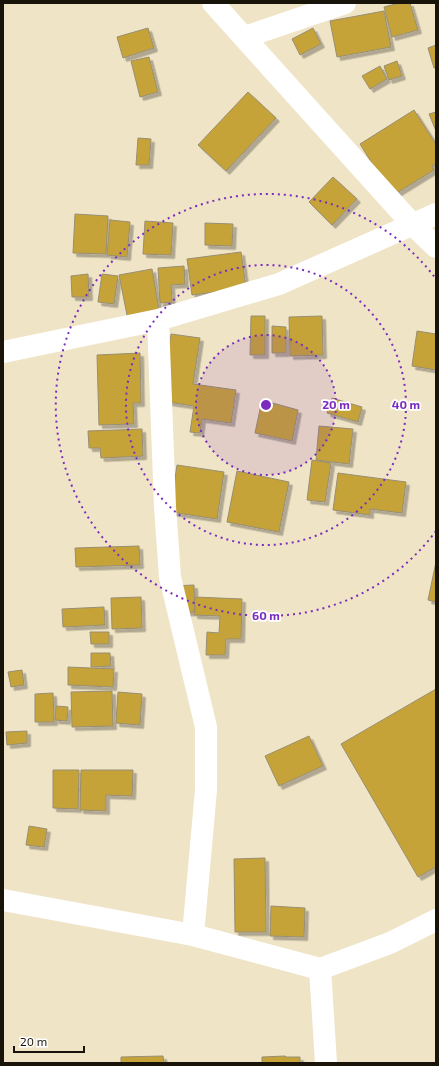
<svg xmlns="http://www.w3.org/2000/svg" width="439" height="1066" viewBox="0 0 439 1066" font-family="'Exo 2',sans-serif">
<defs>
<filter id="shadow"><feDropShadow dx="3.5" dy="3.5" stdDeviation="0" flood-color="#0004"/></filter>
</defs>
<rect width="100%" height="100%" fill="#efe4c6"/>
<path fill="#c5a338" stroke="#988e72" filter="url(#shadow)" d="M 399,3 L 410,3 L 418,30 L 392,37 L 384,7 Z
M 384,11 L 391,47 L 337,57 L 330,21 Z
M 148,28 L 154,48 L 123,58 L 117,37 Z
M 313,28 L 321,44 L 300,55 L 292,39 Z
M 436,45 L 436,68 L 434,68 L 428,48 Z
M 149,57 L 158,92 L 140,97 L 131,61 Z
M 397,61 L 402,76 L 389,80 L 384,66 Z
M 380,66 L 387,79 L 370,89 L 362,76 Z
M 248,92 L 276,118 L 226,171 L 198,145 Z
M 414,110 L 436,144 L 436,164 L 432,166 L 434,170 L 392,196 L 360,144 Z
M 436,112 L 436,131 L 429,114 Z
M 138,138 L 151,139 L 149,165 L 136,165 Z
M 333,177 L 357,199 L 332,225 L 309,202 Z
M 75,214 L 108,216 L 106,254 L 73,253 Z
M 110,220 L 130,222 L 127,257 L 107,255 Z
M 145,221 L 173,223 L 171,255 L 143,254 Z
M 205,223 L 233,224 L 232,246 L 205,245 Z
M 241,252 L 246,288 L 192,295 L 187,259 Z
M 184,266 L 185,284 L 171,285 L 172,302 L 160,303 L 158,268 Z
M 152,269 L 160,315 L 128,320 L 119,275 Z
M 88,274 L 89,297 L 72,297 L 71,276 Z
M 102,274 L 118,276 L 114,304 L 98,302 Z
M 251,316 L 265,316 L 265,355 L 250,355 Z
M 322,316 L 323,355 L 290,356 L 289,317 Z
M 272,326 L 286,327 L 286,353 L 272,353 Z
M 417,331 L 436,334 L 436,370 L 412,366 Z
M 171,334 L 200,338 L 193,384 L 236,390 L 231,423 L 202,419 L 200,433 L 190,432 L 194,406 L 161,401 Z
M 140,353 L 141,403 L 133,403 L 134,424 L 99,425 L 97,355 Z
M 332,398 L 362,407 L 358,422 L 327,413 Z
M 262,400 L 298,410 L 292,441 L 255,433 Z
M 319,426 L 353,429 L 349,464 L 316,460 Z
M 142,429 L 143,456 L 101,458 L 100,448 L 89,448 L 88,431 Z
M 312,460 L 331,463 L 325,502 L 307,500 Z
M 177,465 L 224,472 L 217,519 L 170,512 Z
M 237,471 L 289,482 L 279,532 L 227,522 Z
M 338,473 L 406,482 L 402,513 L 370,509 L 370,515 L 333,510 Z
M 139,546 L 140,565 L 76,567 L 75,548 Z
M 436,562 L 436,602 L 428,600 Z
M 194,585 L 195,612 L 173,613 L 172,586 Z
M 141,597 L 142,628 L 112,629 L 111,598 Z
M 195,597 L 242,599 L 241,639 L 226,639 L 225,655 L 206,655 L 207,632 L 219,633 L 220,616 L 194,615 Z
M 104,607 L 105,625 L 63,627 L 62,609 Z
M 90,632 L 109,632 L 109,644 L 91,644 Z
M 91,653 L 110,653 L 111,666 L 91,667 Z
M 68,667 L 114,669 L 113,687 L 68,685 Z
M 22,670 L 24,685 L 11,687 L 8,672 Z
M 436,689 L 436,867 L 418,877 L 341,744 Z
M 112,691 L 113,726 L 72,727 L 71,692 Z
M 118,692 L 142,694 L 140,725 L 116,723 Z
M 53,693 L 54,722 L 35,722 L 35,694 Z
M 56,706 L 68,707 L 67,721 L 55,720 Z
M 27,731 L 27,743 L 7,745 L 6,732 Z
M 309,736 L 323,766 L 279,786 L 265,756 Z
M 53,770 L 79,770 L 78,809 L 53,808 Z
M 81,770 L 133,770 L 132,796 L 106,795 L 106,811 L 80,810 Z
M 29,826 L 47,829 L 44,847 L 26,845 Z
M 265,858 L 266,932 L 235,932 L 234,859 Z
M 271,906 L 305,908 L 304,937 L 270,936 Z
M 163,1056 L 164,1063 L 121,1063 L 121,1057 Z
M 285,1056 L 286,1057 L 300,1057 L 300,1063 L 262,1063 L 262,1057 Z"/>
<g fill="none" stroke-linecap="round" stroke-linejoin="round">
<path stroke="#fff" stroke-width="22" d="M 213,3 L 413,225 L 436,247
M 245,37 L 345,3
M 158,320 L 165,507 L 170,577 L 206,727 L 206,790 L 193,935
M 3,352 L 158,320 L 279,284 L 436,214
M 3,900 L 193,935 L 320,969 L 390,943 L 436,920
M 320,969 L 326,1063"/>
</g>
<circle cx="266" cy="405" r="70" fill="#7b2cbf" fill-opacity=".12"/>
<g fill="none" stroke="#7b2cbf" stroke-width="2" stroke-dasharray="2 4">
<circle cx="266" cy="405" r="70"/>
<circle cx="266" cy="405" r="140"/>
<path d="M436 531A211 211 0 1 1 436 279"/>
</g>
<circle cx="266" cy="405" r="6" fill="#7b2cbf" stroke="#fff" stroke-width="2"/>
<g font-size="12" text-anchor="middle" font-weight="bold" fill="#7b2cbf" stroke="#fff" stroke-width="3.5" stroke-linejoin="round" paint-order="stroke">
<text x="336" y="409">20 m</text>
<text x="406" y="409">40 m</text>
<text x="266" y="620">60 m</text>
</g>
<rect width="439" height="1066" fill="none" stroke="#181409" stroke-width="8"/>
<path d="M14 1046v6h70v-6" fill="none" stroke="#181409" stroke-width="2"/>
<text x="20" y="1046" font-size="12" fill="#181409" stroke="#ffffff" stroke-width="3" paint-order="stroke">20 m</text>
</svg>
